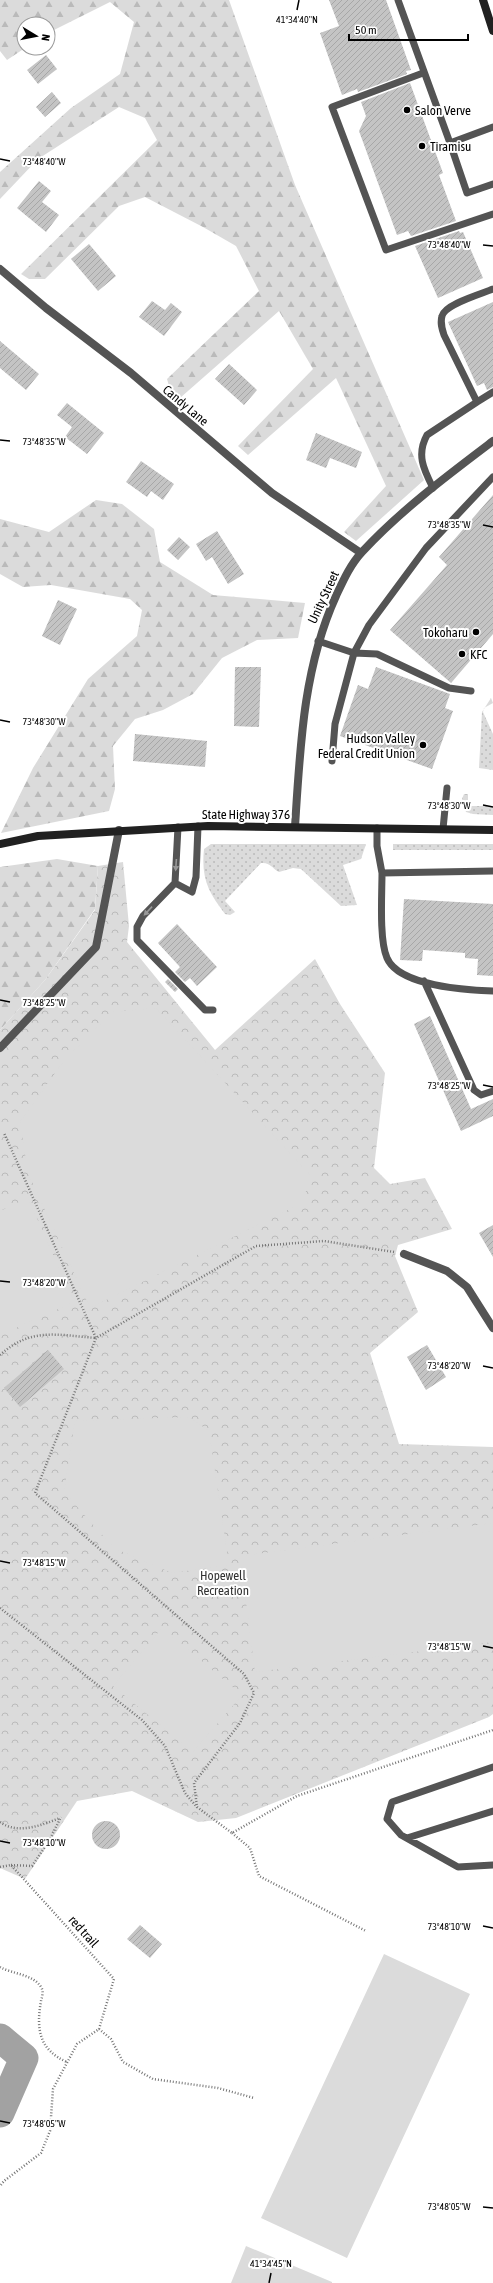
<svg xmlns="http://www.w3.org/2000/svg" width="493" height="2283" viewBox="0 0 493 2283" font-family="'Asap Condensed',sans-serif">
<defs>
<pattern id="grass-dots" width="8" height="8" patternUnits="userSpaceOnUse"><rect width="8" height="8" fill="#dbdbdb"/><path d="M2 2h.1M6 6h.1" fill="none" stroke="#bababa" stroke-width="1.8" stroke-linecap="round"/></pattern>
<pattern id="forest-firs" width="22" height="20" patternUnits="userSpaceOnUse"><rect width="22" height="20" fill="#dbdbdb"/><path d="M5 1l3.5 6h-7zM16 11l3.5 6h-7z" fill="#bababa"/></pattern>
<pattern id="park-crowns" width="20" height="18" patternUnits="userSpaceOnUse"><rect width="20" height="18" fill="#dbdbdb"/><path d="M2 6a3 3 0 1 1 6 0M12 15a3 3 0 1 1 6 0" fill="none" stroke="#bababa"/></pattern>
<pattern id="building-hatch" width="6" height="6" patternUnits="userSpaceOnUse"><rect width="6" height="6" fill="#c4c4c4"/><path d="M-1 1l2-2M0 6l6-6M5 7l2-2" fill="none" stroke="#a7a7a7"/></pattern>
</defs>
<rect width="100%" height="100%" fill="#fff"/>
<path fill="url(#grass-dots)" d="M 491,698 L 493,703 L 484,708 L 483,712 L 493,734 L 493,770 L 479,768 L 482,712 Z
M 464,794 L 468,794 L 468,806 L 493,806 L 493,815 L 473,814 L 466,812 L 462,799 Z
M 211,844 L 366,844 L 361,859 L 343,865 L 357,905 L 341,906 L 301,869 L 293,868 L 279,872 C 272,868 270,862 261,863 L 225,901 L 235,912 L 230,915 L 225,914 C 208,892 201,878 204,849 Z
M 393,844 L 493,844 L 493,850 L 393,850 Z"/>
<path fill="url(#forest-firs)" d="M 0,0 L 229,0 L 295,185 L 424,480 L 356,541 L 344,532 L 386,486 L 336,378 L 248,455 L 238,446 L 313,369 L 279,311 L 180,398 L 171,393 L 167,379 L 259,291 L 236,246 L 203,227 L 145,197 L 119,206 L 45,279 L 29,279 L 21,274 L 157,140 L 145,118 L 119,107 L 38,159 L 0,199 L 0,172 L 71,108 L 120,74 L 134,22 L 110,2 L 48,33 L 48,24 L 24,24 L 25,48 L 7,60 L 0,51 Z
M 96,500 L 122,504 L 154,529 L 160,562 L 213,595 L 305,603 L 298,638 L 257,640 L 222,658 L 193,694 L 163,710 L 135,719 L 113,746 L 115,789 L 109,811 L 1,833 L 33,768 L 88,679 L 137,636 L 142,610 L 130,599 L 51,585 L 23,587 L 0,574 L 0,519 L 49,532 Z
M 57,859 L 98,866 L 95,909 L 45,980 L 0,1030 L 0,867 Z"/>
<path fill="url(#park-crowns)" d="M 123,862 L 129,926 L 127,942 L 215,1050 L 315,959 L 340,1004 L 385,1073 L 374,1168 L 390,1184 L 425,1178 L 452,1229 L 398,1245 L 395,1256 L 418,1312 L 370,1353 L 399,1444 L 493,1447 L 493,1714 L 489,1717 L 236,1818 L 198,1822 L 132,1791 L 77,1801 L 25,1879 L 0,1868 L 0,1030 L 45,980 L 95,910 L 98,866 Z"/>
<path fill="#dbdbdb" d="M 156,1008 L 311,1176 L 302,1203 L 90,1308 L 28,1173 L 20,1122 L 63,1062 L 112,1012 Z
M 28,1198 L 74,1302 L 0,1335 L 0,1211 Z
M 189,1417 L 209,1431 L 229,1565 L 172,1573 L 114,1548 L 64,1492 L 75,1421 Z
M 493,1523 L 493,1642 L 255,1672 L 240,1556 Z
M 162,1628 L 242,1695 L 193,1752 L 113,1686 Z
M 384,1954 L 470,1994 L 347,2258 L 261,2218 Z
M 246,2246 L 332,2282 L 332,2283 L 231,2283 Z"/>
<g fill="none" stroke-linecap="round" stroke-linejoin="round">
<path stroke="#a2a2a2" stroke-width="29" d="M 0,2038 L 24,2058 L 0,2113"/>
</g>
<path fill="url(#building-hatch)" d="M 329,0 L 386,0 L 411,70 L 406,71 L 407,74 L 358,92 L 357,89 L 342,95 L 320,33 L 339,26 Z
M 46,55 L 57,69 L 38,84 L 27,70 Z
M 410,83 L 443,173 L 439,175 L 456,221 L 411,236 L 408,231 L 397,235 L 359,131 L 366,116 L 361,102 Z
M 52,92 L 61,103 L 45,117 L 36,107 Z
M 39,181 L 51,191 L 42,202 L 59,215 L 46,232 L 17,208 Z
M 459,231 L 460,233 L 463,232 L 483,278 L 438,298 L 415,246 Z
M 89,244 L 116,276 L 98,291 L 71,259 Z
M 152,301 L 165,310 L 171,303 L 182,312 L 164,336 L 139,317 Z
M 493,302 L 493,387 L 487,390 L 484,383 L 477,386 L 448,322 Z
M 0,341 L 39,374 L 26,390 L 0,368 Z
M 229,364 L 257,390 L 244,405 L 215,379 Z
M 67,403 L 104,433 L 87,454 L 65,437 L 72,427 L 57,415 Z
M 316,433 L 362,452 L 356,468 L 330,458 L 326,468 L 306,460 Z
M 141,461 L 174,484 L 163,500 L 151,491 L 147,497 L 126,482 Z
M 493,495 L 493,634 L 451,683 L 390,630 L 447,565 L 439,557 Z
M 217,531 L 244,574 L 228,584 L 212,557 L 206,561 L 196,544 Z
M 179,537 L 190,547 L 178,560 L 167,550 Z
M 58,600 L 77,609 L 60,645 L 42,636 Z
M 235,667 L 261,667 L 259,727 L 234,726 Z
M 376,667 L 450,694 L 445,708 L 453,711 L 432,769 L 340,736 L 358,685 L 368,689 Z
M 135,734 L 207,741 L 205,767 L 133,761 Z
M 404,899 L 493,904 L 493,976 L 477,975 L 478,959 L 465,958 L 465,953 L 423,950 L 422,961 L 400,960 Z
M 177,924 L 217,967 L 197,986 L 190,978 L 185,982 L 175,972 L 180,967 L 158,943 Z
M 168,979 L 178,989 L 175,992 L 165,982 Z
M 430,1016 L 471,1109 L 493,1099 L 493,1116 L 461,1131 L 414,1024 Z
M 493,1225 L 493,1257 L 479,1233 Z
M 427,1345 L 446,1377 L 426,1390 L 407,1357 Z
M 48,1350 L 64,1369 L 20,1407 L 4,1388 Z
M92 1835a14 14 0 1 1 28 0a14 14 0 1 1-28 0Z
M 140,1925 L 162,1944 L 150,1958 L 127,1939 Z"/>
<g fill="none" stroke-linecap="round" stroke-linejoin="round">
<path stroke="#767676" stroke-width="2.5" stroke-dasharray="1 2" stroke-linecap="butt" d="M 394,1252 L 324,1241 L 256,1246 L 96,1338 L 35,1493 L 244,1674 L 254,1693 L 240,1723 L 194,1783 L 197,1807 L 232,1833 L 297,1796 L 493,1730
M 0,1355 C 31,1327 57,1335 96,1338 L 4,1133
M 0,1608 L 142,1720 L 165,1746 L 185,1793 L 196,1806
M 0,1822 C 18,1835 42,1825 60,1818
M 232,1833 L 250,1848 L 259,1876 L 366,1931
M 11,1865 L 32,1866 L 49,1841 L 61,1817
M 0,1867 L 11,1865 L 114,1979 L 99,2029 L 77,2044 L 53,2089 L 50,2131 L 41,2153 L 4,2181 L 0,2186
M 0,1967 C 12,1974 33,1974 41,1987 C 44,1991 42,1997 41,2001 C 36,2029 39,2050 67,2062
M 99,2029 L 111,2039 L 123,2062 L 153,2079 L 218,2088 L 254,2098"/>
<path stroke="#545454" stroke-width="7" d="M 398,0 L 450,143 L 493,127
M 423,73 L 332,107 L 386,250 L 493,214
M 450,143 L 467,193 L 493,184
M 477,402 L 493,392
M 433,488 C 424,470 416,455 427,435 L 477,402 L 444,335 C 442,329 440,323 442,316 C 445,304 481,294 493,289
M 318,641 L 354,653 L 377,654 L 449,688 L 471,691
M 332,761 L 335,724 L 354,653 L 369,625 L 426,548 L 493,477
M 178,827 L 175,883 L 192,892 L 196,877 L 198,826
M 377,828 L 377,846 L 382,873 L 493,871
M 443,829 L 447,788
M 382,873 C 382,894 379,940 387,958 C 399,986 466,990 493,991
M 175,883 L 143,916 L 137,927 L 137,940 L 205,1010 L 213,1010
M 424,981 L 474,1090 L 481,1095 L 493,1091
M 493,1767 L 392,1802 L 387,1819 L 401,1835 L 458,1867 L 493,1865
M 407,1838 L 493,1811"/>
<path stroke="#545454" stroke-width="8" d="M 0,269 L 46,308 L 131,373 L 272,493 L 361,553
M 295,827 C 300,749 303,668 336,596 C 343,581 350,565 362,552 C 401,510 448,475 493,441
M 0,1048 L 96,947 L 119,830
M 404,1254 L 447,1271 L 467,1287 L 493,1328"/>
<path stroke="#212121" stroke-width="8" d="M 483,0 L 493,31
M 0,844 L 38,836 L 208,826 L 493,830"/>
</g>
<defs><path id="oneway-solid" d="M-6-.8H1V-3.2L6.5 0L1 3.2V.8H-6Z"/></defs>
<g fill="#989898">
<use href="#oneway-solid" transform="translate(176 865) rotate(94)"/>
<use href="#oneway-solid" transform="translate(148 911) rotate(133)"/>
</g>
<path fill="none" stroke="#000" stroke-width="1.5" d="M 297,10 L 299,0M 0,159 L 10,161M 483,245 L 493,246M 0,440 L 10,441M 483,525 L 493,527M 0,720 L 10,722M 483,805 L 493,807M 0,1000 L 10,1002M 483,1085 L 493,1087M 0,1281 L 10,1282M 483,1366 L 493,1368M 0,1561 L 10,1563M 483,1646 L 493,1648M 0,1841 L 10,1843M 483,1926 L 493,1928M 0,2121 L 10,2123M 483,2207 L 493,2208M 269,2283 L 271,2273"/>
<g fill="#000" stroke="#fff" stroke-width="1.5">
<circle cx="407" cy="110" r="4"/>
<circle cx="422" cy="146" r="4"/>
<circle cx="476" cy="632" r="4"/>
<circle cx="462" cy="654" r="4"/>
<circle cx="423" cy="745" r="4"/>
</g>
<g text-anchor="middle" stroke-width="4" stroke-linejoin="round" paint-order="stroke">
<g font-size="13" fill="#000" stroke="#fff" text-anchor="start">
<text x="415" y="115">Salon Verve</text>
<text x="430" y="151">Tiramisu</text>
<text x="468" y="637" text-anchor="end">Tokoharu</text>
<text x="470" y="659">KFC</text>
<text x="415" y="743" text-anchor="end">Hudson Valley<tspan x="415" dy="15">Federal Credit Union</tspan></text>
</g>
<g font-size="13" fill="#000" stroke="#fff">
<text transform="translate(186 405) rotate(40)" y="5">Candy Lane</text>
<text transform="translate(323 597) rotate(-65)" y="5">Unity Street</text>
<text x="246" y="819">State Highway 376</text>
<text transform="translate(84 1931) rotate(48)" y="5">red trail</text>
</g>
<g font-size="13" fill="#323232" stroke="#fff">
<text x="223" y="1580">Hopewell<tspan x="223" dy="15">Recreation</tspan></text>
</g>
</g>
<g font-size="10" text-anchor="middle" fill="#000" stroke="#fff" stroke-width="4" stroke-linejoin="round" paint-order="stroke">
<text x="297" y="23">41°34'40"N</text>
<text x="44" y="165">73°48'40"W</text>
<text x="449" y="248">73°48'40"W</text>
<text x="44" y="445">73°48'35"W</text>
<text x="449" y="528">73°48'35"W</text>
<text x="44" y="725">73°48'30"W</text>
<text x="449" y="809">73°48'30"W</text>
<text x="44" y="1006">73°48'25"W</text>
<text x="449" y="1089">73°48'25"W</text>
<text x="44" y="1286">73°48'20"W</text>
<text x="449" y="1369">73°48'20"W</text>
<text x="44" y="1566">73°48'15"W</text>
<text x="449" y="1650">73°48'15"W</text>
<text x="44" y="1846">73°48'10"W</text>
<text x="449" y="1930">73°48'10"W</text>
<text x="44" y="2127">73°48'05"W</text>
<text x="449" y="2210">73°48'05"W</text>
<text x="271" y="2267">41°34'45"N</text>
</g>
<g transform="translate(36 36) rotate(100)"><circle r="19" fill="#ffffff" stroke="#999999"/>
<path d="M0-3L7 15L0 10L-7 15Z" fill="#000000"/>
<text y="-6" font-size="11" font-weight="bold" text-anchor="middle" fill="#000000">N</text>
</g>
<path d="M349 34v6h119v-6" fill="none" stroke="#000000" stroke-width="2"/>
<text x="355" y="34" font-size="12" fill="#000000" stroke="#ffffff" stroke-width="3" paint-order="stroke">50 m</text>
</svg>
